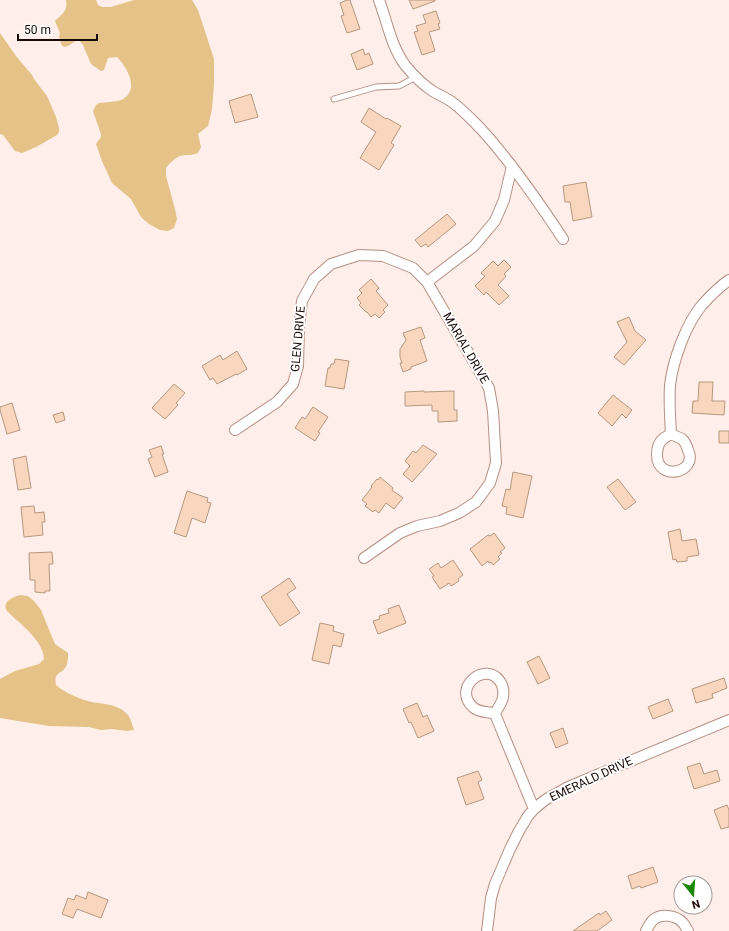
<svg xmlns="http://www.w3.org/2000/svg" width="729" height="931" viewBox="0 0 729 931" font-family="Roboto,sans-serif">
<rect width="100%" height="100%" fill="#ffeee9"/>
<path fill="#e5c288" d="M 66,0 L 96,0 L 98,5 L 102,7 L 111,7 L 134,0 L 192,0 L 198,10 L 214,59 L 214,84 L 212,109 L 208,126 L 198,134 L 201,147 L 198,153 C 193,155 190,155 185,155 C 176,156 171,162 166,168 L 166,176 L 175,209 L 177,219 L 174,228 L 168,231 L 160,230 L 149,224 L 141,217 L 131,199 L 112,183 L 102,161 L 96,144 L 101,137 L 101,134 L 93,111 L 96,105 L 99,103 C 106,102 115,102 121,100 C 141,91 127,67 117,57 L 108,58 L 104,70 L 101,71 L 91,64 L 83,45 L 79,40 C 72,41 69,49 62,46 L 59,37 L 60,33 L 55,21 C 62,14 68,11 66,0 Z
M 0,33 L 16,56 L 32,75 L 34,79 L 47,96 L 56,117 L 59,128 L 59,132 L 57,135 L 36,147 L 22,153 L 15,151 L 3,135 L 0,134 Z
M 20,595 L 28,596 L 34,601 L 41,610 L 55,644 L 68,653 C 68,657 68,661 67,664 C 64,675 53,670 56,685 C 64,692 74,696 84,700 C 99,705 117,702 128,715 C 131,719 132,725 134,730 L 127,731 L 112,729 L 101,730 L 89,727 L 49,726 L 0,718 L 0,679 L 15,671 L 39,664 L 44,659 C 43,640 20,624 7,611 C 1,602 13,597 20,595 Z"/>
<path fill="#f8d7be" stroke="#b6977f" d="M 347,0 L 350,0 L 360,29 L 347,33 L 341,16 L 344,15 L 340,3 Z
M 409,0 L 435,0 L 435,1 L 413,9 Z
M 436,11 L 440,23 L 438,24 L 440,29 L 429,32 L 435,51 L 422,55 L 414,32 L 418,31 L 416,26 L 426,23 L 423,15 Z
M 363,49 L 365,55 L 369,53 L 373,64 L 357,70 L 351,54 Z
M 251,94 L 258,117 L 235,123 L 229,101 Z
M 369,108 L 386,119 L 387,118 L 401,126 L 391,143 L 394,145 L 379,170 L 360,158 L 376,132 L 361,122 Z
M 586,182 L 592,217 L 573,221 L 570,202 L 565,202 L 563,186 Z
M 447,214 L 456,224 L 428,247 L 426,244 L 421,247 L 415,240 Z
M 504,260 L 511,267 L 504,274 L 506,276 L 498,285 L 509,296 L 499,305 L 486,292 L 484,295 L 475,286 L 485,276 L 481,273 L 493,261 L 498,266 Z
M 371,279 L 379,288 L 376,291 L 388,305 L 383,310 L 385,312 L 379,318 L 375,314 L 371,317 L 367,312 L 366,312 L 359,305 L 361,303 L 357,298 L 362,293 L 359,290 Z
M 629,317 L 635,331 L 646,340 L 624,365 L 614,357 L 627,342 L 617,322 Z
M 421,327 L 425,338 L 420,340 L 427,361 L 411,367 L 411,369 L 403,372 L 400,363 L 402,363 L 400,357 L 400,349 L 406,340 L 403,333 Z
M 237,351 L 247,369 L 237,375 L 236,374 L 217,384 L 213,378 L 210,380 L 202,366 L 220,355 L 223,360 Z
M 335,359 L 349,361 L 344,389 L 325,386 L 328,368 L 330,368 L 331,364 L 334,364 Z
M 699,382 L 713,382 L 712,401 L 725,401 L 724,415 L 692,413 L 693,401 L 698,401 Z
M 174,384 L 185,393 L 176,403 L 178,405 L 165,419 L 152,408 Z
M 424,391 L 424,392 L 454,391 L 454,410 L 457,410 L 457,421 L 438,422 L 438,411 L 432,411 L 432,405 L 405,406 L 405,392 Z
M 613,395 L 632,410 L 626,418 L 622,414 L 612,426 L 598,413 Z
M 12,403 L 20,430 L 7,434 L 0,410 L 0,407 Z
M 313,407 L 328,417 L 318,432 L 320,433 L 315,441 L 295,428 L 302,417 L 305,419 Z
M 63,412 L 65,420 L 56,423 L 53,415 Z
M 719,431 L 729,431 L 729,443 L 719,443 Z
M 423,445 L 437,454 L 412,482 L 403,474 L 410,466 L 405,461 L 413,451 L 416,453 Z
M 161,446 L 164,454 L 162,454 L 168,472 L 155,477 L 148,459 L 152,457 L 149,450 Z
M 26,456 L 31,488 L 18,490 L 13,459 Z
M 513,472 L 532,476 L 523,518 L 506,514 L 507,507 L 502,506 L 506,489 L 510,490 Z
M 380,477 L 393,488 L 392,490 L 403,498 L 394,509 L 386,503 L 379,513 L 375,510 L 373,512 L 365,506 L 367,504 L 362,500 L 372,487 L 371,486 L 377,479 L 378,480 Z
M 618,479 L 636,502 L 625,510 L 607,487 Z
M 187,491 L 208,498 L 207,502 L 211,503 L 205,523 L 192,518 L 186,537 L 174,533 Z
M 34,506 L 35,513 L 44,512 L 45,522 L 42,522 L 43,535 L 24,537 L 21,507 Z
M 680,529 L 682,541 L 696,539 L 699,555 L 687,557 L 687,561 L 677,562 L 676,559 L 673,560 L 668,532 Z
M 494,533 L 505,548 L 500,552 L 502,553 L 498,557 L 500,559 L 493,565 L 491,562 L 489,563 L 488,561 L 482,566 L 470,549 L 488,535 L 490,536 Z
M 52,552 L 53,564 L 49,564 L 50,591 L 45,591 L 45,593 L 35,592 L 35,580 L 30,580 L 29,553 Z
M 453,560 L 463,575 L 458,579 L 459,581 L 451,586 L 449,583 L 440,589 L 432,577 L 434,576 L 429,569 L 438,563 L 441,568 Z
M 289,578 L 296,588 L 287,594 L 300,613 L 280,626 L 261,597 Z
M 399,605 L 406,623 L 378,634 L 373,621 L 380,619 L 379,616 L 389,613 L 388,609 Z
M 320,623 L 334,626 L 333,631 L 344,634 L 341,647 L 333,645 L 329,664 L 312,660 Z
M 539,656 L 550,678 L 538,684 L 527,662 Z
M 724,678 L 727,688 L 712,694 L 713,698 L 696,703 L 692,689 Z
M 668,699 L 673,711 L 653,719 L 648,707 Z
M 417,703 L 423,717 L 427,715 L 434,731 L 418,738 L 411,722 L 409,723 L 403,709 Z
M 563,728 L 568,743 L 556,748 L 550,733 Z
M 700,763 L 704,774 L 717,770 L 720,781 L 694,789 L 687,767 Z
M 478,771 L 482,780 L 478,782 L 484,799 L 466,805 L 457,778 Z
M 727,805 L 729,810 L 729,827 L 721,829 L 714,810 Z
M 653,867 L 658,882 L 641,888 L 640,886 L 632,889 L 628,876 Z
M 88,892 L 108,900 L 101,918 L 77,909 L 73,918 L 62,914 L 68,898 L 74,900 L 76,895 L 86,899 Z
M 606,911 L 612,920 L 597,931 L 573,931 L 599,913 L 600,915 Z"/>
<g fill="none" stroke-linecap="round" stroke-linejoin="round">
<g stroke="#b58f83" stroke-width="7">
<path id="lane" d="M 334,99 L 376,87 L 399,86 L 416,77"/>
</g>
<g stroke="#b58f83" stroke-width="12">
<path id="street" d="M 379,0 C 387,21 391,46 405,65 C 413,75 423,85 434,92 C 440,95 446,98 452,102 C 463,110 472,120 481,129 C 512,163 538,201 563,239
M 427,282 L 474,246 L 495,221 L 504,200 L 512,166
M 235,430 L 277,402 L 293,384 L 298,366 L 299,326 L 302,301 L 314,279 L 331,264 L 359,255 L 383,256 L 413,268 L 427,282 L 489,388 L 493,411 L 496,463 L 490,483 L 476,502 L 459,513 L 440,521 L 417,526 L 400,533 L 364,558
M 671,434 C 670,418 669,401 670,385 C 673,360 686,324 702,305 C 710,296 719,287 729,280
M 671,434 C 674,436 679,437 682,439 C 685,442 687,446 688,450 C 699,473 657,482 657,455 C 657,450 658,443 663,439 C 665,437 668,436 671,434 Z
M 495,714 C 497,708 502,704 503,697 C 504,691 503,685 499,680 C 484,661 451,689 474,708 C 480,713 488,711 495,714 L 534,809
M 487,931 L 491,898 L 495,884 L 510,849 L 519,831 L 528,816 L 534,809 L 545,800 L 568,787 L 729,720
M 646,931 C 648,927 650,923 653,920 C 661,913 676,915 683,923 C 685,925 686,928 688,931"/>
</g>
<use href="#lane" stroke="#fff" stroke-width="5"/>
<use href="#street" stroke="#fff" stroke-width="10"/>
</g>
<g text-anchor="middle" stroke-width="4" stroke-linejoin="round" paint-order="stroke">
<g font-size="12" fill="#170a06" stroke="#fff">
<text transform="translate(298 339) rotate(-85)" y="4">GLEN DRIVE</text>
<text transform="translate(466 348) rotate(60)" y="4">MARIAL DRIVE</text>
<text transform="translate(591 779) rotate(-25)" y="4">EMERALD DRIVE</text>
</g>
</g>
<g transform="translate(693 895) rotate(163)"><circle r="19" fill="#ffffff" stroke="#a29d9b"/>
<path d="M0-3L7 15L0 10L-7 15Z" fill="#1a8700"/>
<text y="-6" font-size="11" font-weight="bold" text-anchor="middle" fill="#170a06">N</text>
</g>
<path d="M18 34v6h79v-6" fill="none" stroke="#170a06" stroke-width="2"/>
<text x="24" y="34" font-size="12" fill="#170a06" stroke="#ffffff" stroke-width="3" paint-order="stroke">50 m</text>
</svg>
